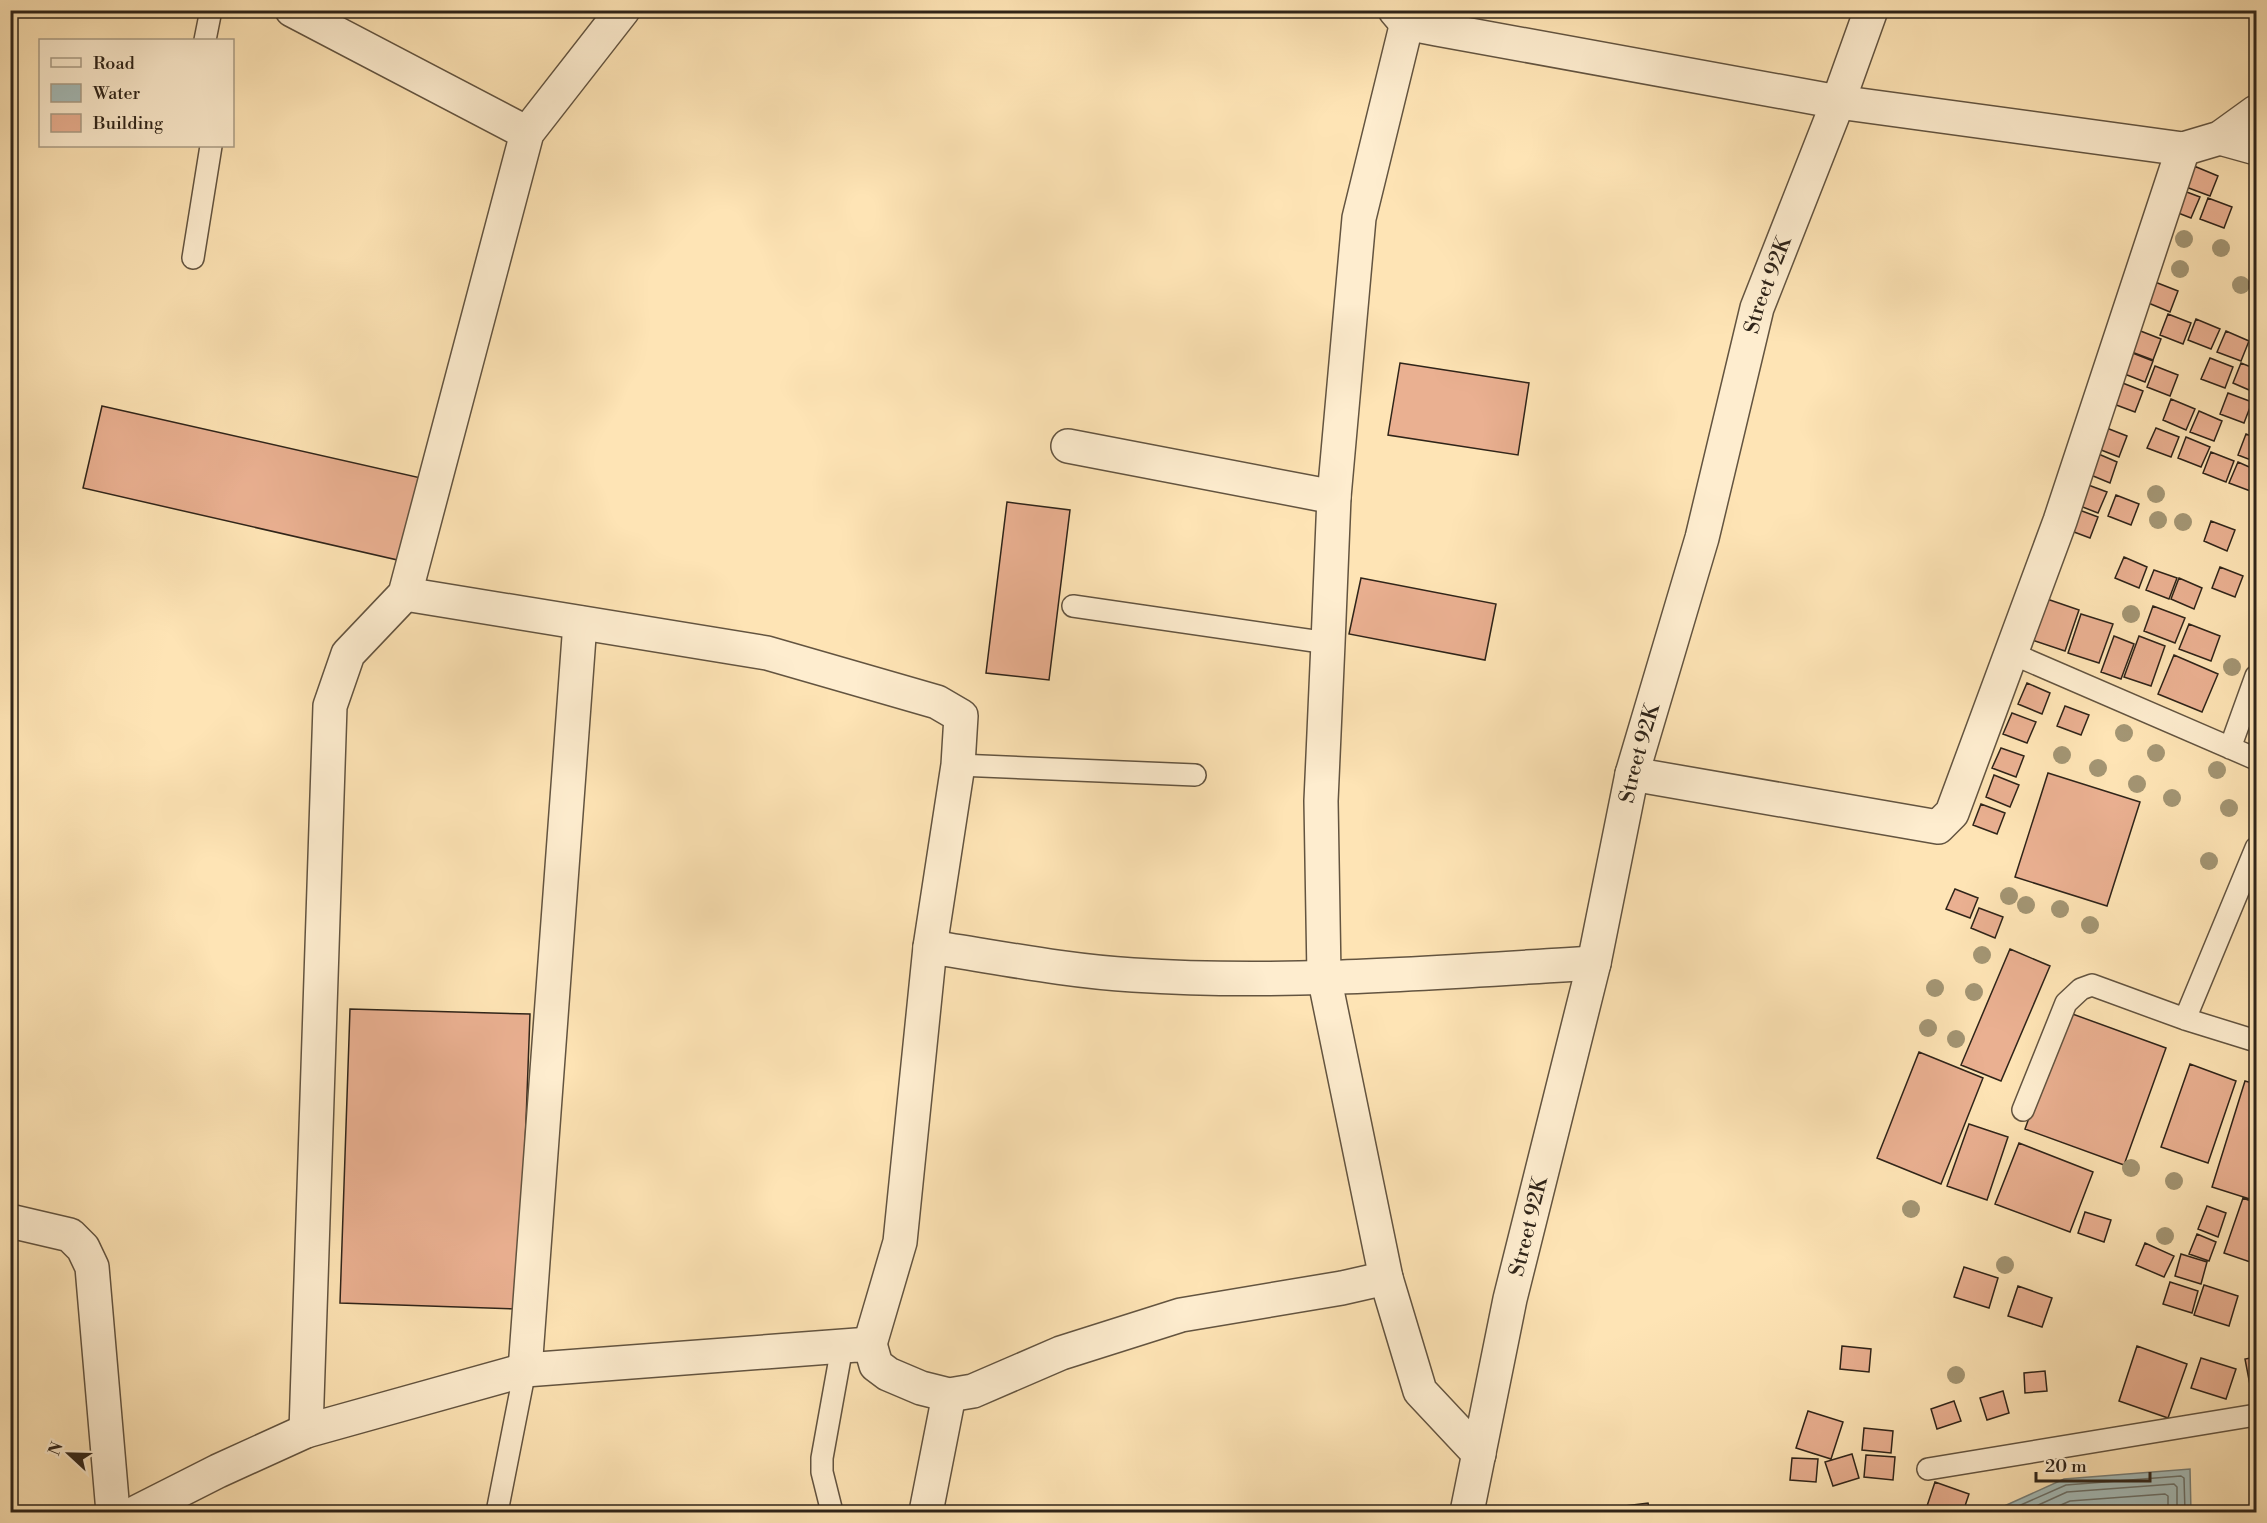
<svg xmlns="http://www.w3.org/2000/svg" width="2267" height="1523" viewBox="0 0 2267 1523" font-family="'Libre Bodoni',serif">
<rect width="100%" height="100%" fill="#fee4b5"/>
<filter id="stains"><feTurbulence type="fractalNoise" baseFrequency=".00333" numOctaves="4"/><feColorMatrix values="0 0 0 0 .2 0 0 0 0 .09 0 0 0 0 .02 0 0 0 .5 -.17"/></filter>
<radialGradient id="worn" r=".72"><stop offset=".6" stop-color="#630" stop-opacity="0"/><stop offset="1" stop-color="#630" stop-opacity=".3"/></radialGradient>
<path fill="#a5bcb9" stroke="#767f79" stroke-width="1.5" d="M 2190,1469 L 2191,1512 L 1991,1512 L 2064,1479 Z"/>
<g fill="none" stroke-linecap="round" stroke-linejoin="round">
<path stroke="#6a7069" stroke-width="1.5" d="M 2005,1512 L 2066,1485 L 2181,1476 L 2184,1478 L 2185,1512
M 2023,1512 L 2067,1492 L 2174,1484 L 2177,1487 L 2177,1512
M 2045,1512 L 2070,1501 L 2165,1494 L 2168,1496 L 2168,1512"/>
</g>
<path fill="#eab091" stroke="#2f2419" stroke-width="1.5" d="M 2194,166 L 2218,176 L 2210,196 L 2186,187 Z
M 2176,188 L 2200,197 L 2191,218 L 2168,209 Z
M 2208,198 L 2232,207 L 2224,228 L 2200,219 Z
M 2155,282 L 2178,291 L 2170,312 L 2146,302 Z
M 2168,314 L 2191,323 L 2183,344 L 2160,335 Z
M 2196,319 L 2220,329 L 2211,349 L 2188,340 Z
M 2256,324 L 2256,340 L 2251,338 Z
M 2138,330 L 2161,339 L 2153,360 L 2129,351 Z
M 2226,331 L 2249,341 L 2241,361 L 2217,352 Z
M 2130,352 L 2153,361 L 2145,382 L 2122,373 Z
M 2210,358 L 2233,367 L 2225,388 L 2201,379 Z
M 1400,363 L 1529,383 L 1518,455 L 1388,435 Z
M 2241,363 L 2256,369 L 2256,393 L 2233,383 Z
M 2155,366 L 2178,375 L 2170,396 L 2147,387 Z
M 2120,382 L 2143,391 L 2135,412 L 2111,403 Z
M 2228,393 L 2252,402 L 2244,423 L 2220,414 Z
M 2171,399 L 2195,409 L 2186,430 L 2163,420 Z
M 102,406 L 421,478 L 402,561 L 83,488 Z
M 2199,411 L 2222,421 L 2214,441 L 2190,432 Z
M 2256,412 L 2256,428 L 2251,426 Z
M 2104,427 L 2127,436 L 2119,457 L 2096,448 Z
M 2156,428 L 2179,437 L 2171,457 L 2147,448 Z
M 2246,434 L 2256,438 L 2256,462 L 2238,455 Z
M 2186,437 L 2210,447 L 2201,467 L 2178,458 Z
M 2094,452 L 2117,462 L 2110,483 L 2086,473 Z
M 2211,452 L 2234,461 L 2226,482 L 2203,473 Z
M 2238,462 L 2256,470 L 2256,482 L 2253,492 L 2229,483 Z
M 2083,483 L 2107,492 L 2098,513 L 2075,504 Z
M 2116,495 L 2139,504 L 2131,525 L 2108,516 Z
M 1007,502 L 1070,510 L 1049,680 L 986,673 Z
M 2074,508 L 2098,517 L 2090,538 L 2066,529 Z
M 2211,521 L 2235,530 L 2227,551 L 2204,541 Z
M 2124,557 L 2147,567 L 2139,588 L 2115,578 Z
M 2220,567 L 2243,576 L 2235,597 L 2212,588 Z
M 2154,570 L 2177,578 L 2169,599 L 2146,590 Z
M 1361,578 L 1496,604 L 1485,660 L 1349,634 Z
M 2179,578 L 2202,588 L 2194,609 L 2171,599 Z
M 2047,599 L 2079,610 L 2065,651 L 2032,640 Z
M 2153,606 L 2185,618 L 2175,643 L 2144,631 Z
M 2081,614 L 2113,624 L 2099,663 L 2068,653 Z
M 2189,624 L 2220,636 L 2211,661 L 2179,649 Z
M 2114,636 L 2134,644 L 2121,679 L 2101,672 Z
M 2139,636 L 2165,646 L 2151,686 L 2124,677 Z
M 2174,655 L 2218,674 L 2202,712 L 2158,694 Z
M 2027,683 L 2050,693 L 2042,714 L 2018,704 Z
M 2065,706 L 2089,715 L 2081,735 L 2057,726 Z
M 2012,713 L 2036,722 L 2027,743 L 2003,734 Z
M 2001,748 L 2024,756 L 2016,777 L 1992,768 Z
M 2048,773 L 2140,802 L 2107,906 L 2015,877 Z
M 1994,775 L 2019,785 L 2010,807 L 1986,797 Z
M 1981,804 L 2005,813 L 1997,834 L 1973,825 Z
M 1955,889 L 1978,898 L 1970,918 L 1946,909 Z
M 1979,908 L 2003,917 L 1995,938 L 1971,928 Z
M 2010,949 L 2050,966 L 2001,1081 L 1961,1065 Z
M 350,1009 L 530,1014 L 519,1309 L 340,1303 Z
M 2067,1012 L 2166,1048 L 2124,1165 L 2025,1129 Z
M 1919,1052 L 1983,1078 L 1941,1184 L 1877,1158 Z
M 2190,1064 L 2236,1081 L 2208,1163 L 2161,1147 Z
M 2245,1081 L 2256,1084 L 2256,1201 L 2212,1187 Z
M 1969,1124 L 2008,1137 L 1987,1200 L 1947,1186 Z
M 2019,1143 L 2093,1172 L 2070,1232 L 1995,1204 Z
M 2243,1198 L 2256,1203 L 2256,1264 L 2224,1253 Z
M 2207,1206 L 2226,1213 L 2218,1237 L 2198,1229 Z
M 2085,1212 L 2111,1220 L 2104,1242 L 2078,1233 Z
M 2197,1234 L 2216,1242 L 2209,1261 L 2189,1254 Z
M 2145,1243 L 2174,1256 L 2164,1277 L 2136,1265 Z
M 2181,1254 L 2207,1262 L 2201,1284 L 2175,1276 Z
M 1964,1267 L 1998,1278 L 1989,1308 L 1954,1297 Z
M 2170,1282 L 2198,1291 L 2192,1313 L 2163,1304 Z
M 2204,1285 L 2238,1296 L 2229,1326 L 2194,1315 Z
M 2018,1286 L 2052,1298 L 2042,1327 L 2008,1316 Z
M 1842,1346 L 1871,1349 L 1869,1372 L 1840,1369 Z
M 2137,1346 L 2187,1364 L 2168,1418 L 2119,1401 Z
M 2256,1357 L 2256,1383 L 2250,1385 L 2245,1359 Z
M 2201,1358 L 2236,1369 L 2226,1399 L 2191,1388 Z
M 2045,1371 L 2047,1391 L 2025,1393 L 2024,1373 Z
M 2003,1391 L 2009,1413 L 1987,1420 L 1980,1398 Z
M 1954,1401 L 1961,1421 L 1937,1429 L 1931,1409 Z
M 1808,1411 L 1843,1422 L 1831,1459 L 1796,1448 Z
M 1864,1428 L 1893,1431 L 1891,1453 L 1862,1450 Z
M 1852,1454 L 1859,1478 L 1833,1486 L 1825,1462 Z
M 1866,1455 L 1895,1457 L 1893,1480 L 1864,1477 Z
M 1792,1458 L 1818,1459 L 1816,1482 L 1790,1480 Z
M 1935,1482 L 1969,1494 L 1963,1512 L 1925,1512 Z
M 2254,1490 L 2256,1491 L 2256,1512 L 2247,1512 Z
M 1648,1503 L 1650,1512 L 1576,1512 Z"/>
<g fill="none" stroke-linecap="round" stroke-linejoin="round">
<g stroke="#635440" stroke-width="24">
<path id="service" d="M 205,40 L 211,10
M 193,258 L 211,146
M 1073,606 L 1328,643
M 2011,653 L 2256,759
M 2230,748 L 2256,676
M 958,765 L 1195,775
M 2185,1019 L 2256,848
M 2023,1110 L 2066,1003 L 2081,989 L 2092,985 L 2185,1019 L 2256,1041
M 1928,1469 L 2256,1415
M 497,1512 L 525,1370
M 832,1512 L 822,1472 L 822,1458 L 842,1347"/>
</g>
<g stroke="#635440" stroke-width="36">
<g id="minor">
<path d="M 292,10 L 527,133"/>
<path d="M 1395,10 L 1406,23 L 1437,29 L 1838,102 L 2183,149 L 2220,138 L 2256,112"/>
<path d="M 1410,10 L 1359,218 L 1334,497 L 1328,643 L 1321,801 L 1324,976 L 1386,1278 L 1420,1391 L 1479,1454"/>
<path d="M 2220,138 L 2256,148"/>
<path d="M 1068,446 L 1334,497"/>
<path d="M 405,594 L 767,653 L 937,702 L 961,716 L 958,765 L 930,947 L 900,1242 L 870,1344"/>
<path d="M 1632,774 L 1938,827 L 1952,813 L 2060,521 L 2183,149"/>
<path d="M 930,947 C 997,957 1065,971 1133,975 C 1286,985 1441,972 1594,963"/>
<path d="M 10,1221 L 70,1235 L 83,1248 L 92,1267 L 113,1512"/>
<path d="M 525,1370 L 580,623"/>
<path d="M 306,1431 L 330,706 L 348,654 L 405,594 L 527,133 L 623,10"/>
<path d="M 137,1512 L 218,1471 L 306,1431 L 525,1370 L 870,1344 L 876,1365 L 888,1374 L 921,1388 L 949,1395 L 973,1391 L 1061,1353 L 1181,1315 L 1342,1288 L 1386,1278"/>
<path d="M 926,1512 L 949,1395"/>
<path id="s1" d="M 1467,1512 L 1510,1299 L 1594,963 L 1632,774 L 1702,538 L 1757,308 L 1838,102 L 1871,10"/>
</g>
</g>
<use href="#service" stroke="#feedcf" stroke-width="21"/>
<use href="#minor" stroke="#feedcf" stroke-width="33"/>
</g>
<g fill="#a39573">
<circle cx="2184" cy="239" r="9"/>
<circle cx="2221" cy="248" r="9"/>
<circle cx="2180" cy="269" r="9"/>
<circle cx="2241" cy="285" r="9"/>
<circle cx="2156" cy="494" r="9"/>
<circle cx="2158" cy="520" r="9"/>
<circle cx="2183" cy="522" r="9"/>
<circle cx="2131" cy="614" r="9"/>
<circle cx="2232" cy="667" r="9"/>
<circle cx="2124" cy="733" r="9"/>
<circle cx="2156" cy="753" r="9"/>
<circle cx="2062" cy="755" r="9"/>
<circle cx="2098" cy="768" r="9"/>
<circle cx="2217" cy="770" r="9"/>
<circle cx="2137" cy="784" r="9"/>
<circle cx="2172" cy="798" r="9"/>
<circle cx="2229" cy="808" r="9"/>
<circle cx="2209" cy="861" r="9"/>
<circle cx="2009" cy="896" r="9"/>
<circle cx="2026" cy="905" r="9"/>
<circle cx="2060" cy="909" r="9"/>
<circle cx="2090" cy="925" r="9"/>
<circle cx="1982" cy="955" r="9"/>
<circle cx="1935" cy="988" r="9"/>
<circle cx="1974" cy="992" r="9"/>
<circle cx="1928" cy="1028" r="9"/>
<circle cx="1956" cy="1039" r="9"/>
<circle cx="2131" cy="1168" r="9"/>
<circle cx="2174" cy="1181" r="9"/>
<circle cx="1911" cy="1209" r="9"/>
<circle cx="2165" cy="1236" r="9"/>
<circle cx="2005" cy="1265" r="9"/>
<circle cx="1956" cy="1375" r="9"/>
</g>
<g text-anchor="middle" stroke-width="5" stroke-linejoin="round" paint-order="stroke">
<g font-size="21" fill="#2f2419" stroke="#feedcf">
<text dy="7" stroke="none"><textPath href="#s1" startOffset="1264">Street 92K</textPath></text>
<text dy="7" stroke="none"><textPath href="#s1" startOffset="778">Street 92K</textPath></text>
<text dy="7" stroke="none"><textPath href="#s1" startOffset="292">Street 92K</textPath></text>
</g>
</g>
<rect width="2267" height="1523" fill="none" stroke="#fee4b5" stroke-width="36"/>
<rect x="12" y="12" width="2243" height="1499" fill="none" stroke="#2f2419" stroke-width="3"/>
<rect x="18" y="18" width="2231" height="1487" fill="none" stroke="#2f2419" stroke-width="1.5"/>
<rect x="39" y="39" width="195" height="108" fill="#feedcf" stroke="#ab9d86" stroke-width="1.5"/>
<rect x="51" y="58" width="30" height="9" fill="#feedcf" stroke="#ab9d86" stroke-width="1.5"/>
<text x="93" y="69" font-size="18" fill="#2f2419">Road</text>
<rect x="51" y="84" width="30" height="18" fill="#a5bcb9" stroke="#ab9d86" stroke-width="1.5"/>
<text x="93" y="99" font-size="18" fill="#2f2419">Water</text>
<rect x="51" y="114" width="30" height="18" fill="#eab091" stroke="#ab9d86" stroke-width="1.5"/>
<text x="93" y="129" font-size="18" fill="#2f2419">Building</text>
<g transform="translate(69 1454) rotate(292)" stroke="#feedcf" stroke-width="4.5" paint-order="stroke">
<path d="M0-4.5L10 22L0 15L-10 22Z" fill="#2f2419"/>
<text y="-9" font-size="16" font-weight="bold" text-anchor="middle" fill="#2f2419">N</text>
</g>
<path d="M2036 1472v9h114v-9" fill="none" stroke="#2f2419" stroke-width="3"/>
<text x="2045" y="1472" font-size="18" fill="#2f2419" stroke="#feedcf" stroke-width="4.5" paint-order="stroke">20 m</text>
<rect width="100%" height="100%" filter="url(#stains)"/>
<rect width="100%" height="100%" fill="url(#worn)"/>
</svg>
